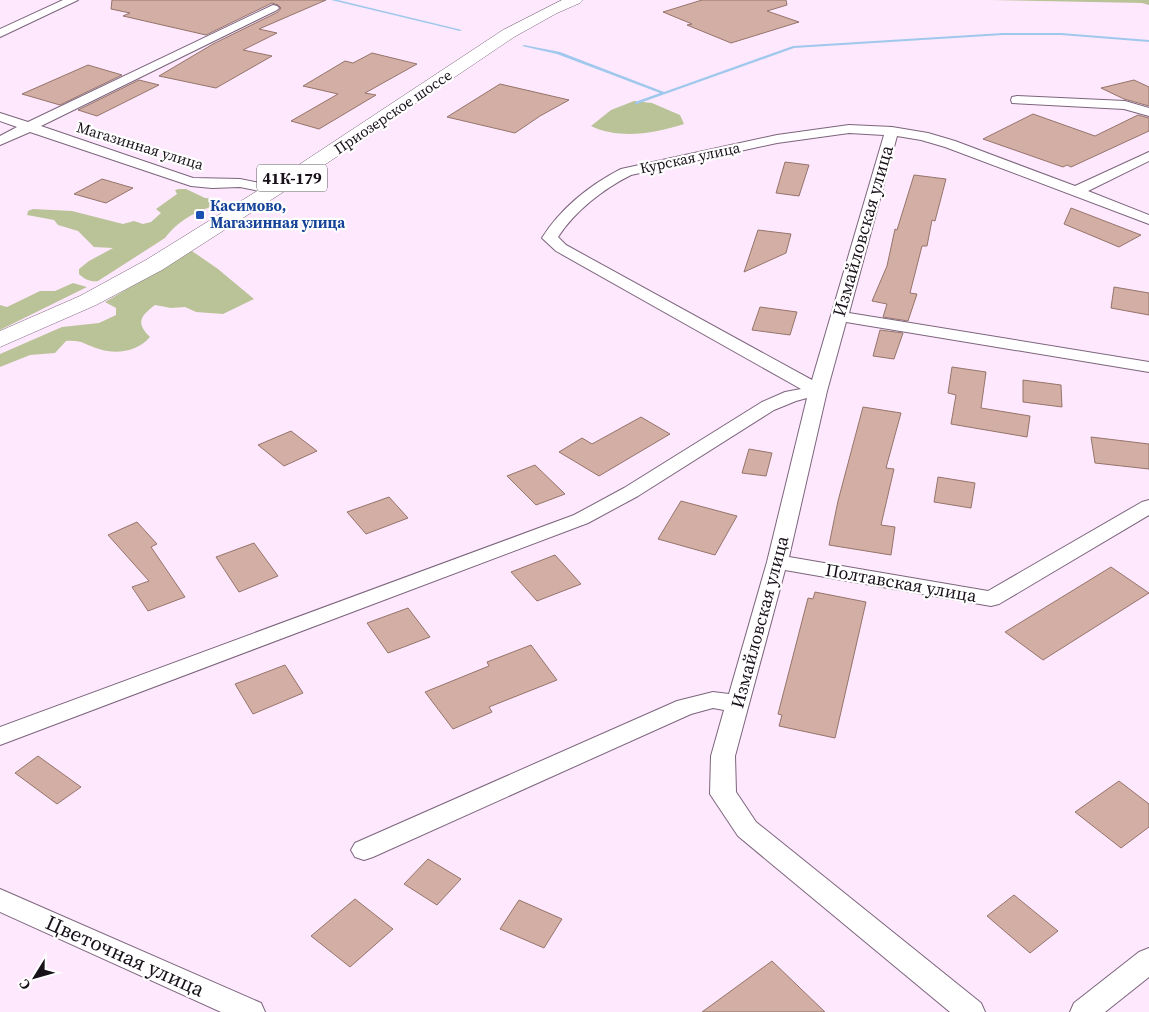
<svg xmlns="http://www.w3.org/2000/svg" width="1149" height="1012" viewBox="0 0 1149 1012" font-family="'Source Serif 4',serif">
<rect width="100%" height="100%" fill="#fee8fe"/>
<path fill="#bac398" d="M 990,0 L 1149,0 L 1149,5 L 1142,3 Z
M 634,101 L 652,103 L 680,115 L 684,124 C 656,133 619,140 591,126 L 611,110 Z
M 179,189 L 186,189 L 205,198 L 221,199 C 215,207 205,208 196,213 C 185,218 173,227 165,238 L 98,281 C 91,282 85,280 79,274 L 79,269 L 89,261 L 113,248 L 94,247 L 78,231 L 58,225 L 54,220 L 27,215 L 28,211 L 33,209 L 72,211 L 123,224 L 134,221 L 143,224 L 151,222 L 161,213 L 156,209 L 177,194 L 175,190 Z
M 192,251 L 218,269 L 254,299 L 223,314 L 196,312 L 185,307 L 171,308 L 155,305 C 141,316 135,322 150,337 C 138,351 117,355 99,349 C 84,345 84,340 66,341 L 55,353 L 30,355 L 0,367 L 0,354 L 62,327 L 99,323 L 116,315 L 116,308 L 105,302 Z
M 73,283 L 87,287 L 0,330 L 0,305 L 7,307 L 40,291 L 55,291 Z"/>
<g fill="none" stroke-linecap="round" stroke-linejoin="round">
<path fill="#a0c8ec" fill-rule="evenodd" d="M 331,0 L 338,0 L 462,30 L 460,31 Z
M 1003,33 L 1061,33 L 1149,40 L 1149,42 L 1061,35 L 1003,35 L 794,48 L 637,104 L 635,104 L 635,102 L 660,93 L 557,54 L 522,46 L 524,45 L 560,52 L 664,92 L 793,46 Z"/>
</g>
<path fill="#d2aea4" stroke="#96746b" d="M 112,0 L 326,0 L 259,29 L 277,33 L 243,50 L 272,56 L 216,88 L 159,76 L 213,44 L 278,12 L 281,8 L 278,5 L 272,3 L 206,35 L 123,16 L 130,13 L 111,9 Z
M 702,0 L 786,0 L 787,5 L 767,11 L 799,22 L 731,43 L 687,25 L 692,24 L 663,12 Z
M 372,53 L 417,64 L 365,93 L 376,95 L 319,129 L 291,121 L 338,94 L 303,86 L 345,61 L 353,63 Z
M 88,65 L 122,75 L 60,105 L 22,94 Z
M 139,80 L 159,85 L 97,116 L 78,110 Z
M 1134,80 L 1149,87 L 1149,106 L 1124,99 L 1101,88 Z
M 500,84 L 569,100 L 540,116 L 515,133 L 447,117 Z
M 1033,114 L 1095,136 L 1138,115 L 1149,118 L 1149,131 L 1071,167 L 1067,165 L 1063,167 L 983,139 Z
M 785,162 L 809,165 L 799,196 L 776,193 Z
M 914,175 L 946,179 L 935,221 L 932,220 L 927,246 L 922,246 L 910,293 L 917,294 L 908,321 L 883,317 L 887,304 L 872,301 L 887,266 L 895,229 L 897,230 Z
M 102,179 L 133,188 L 106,203 L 74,194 Z
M 1071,208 L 1141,235 L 1119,247 L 1064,224 Z
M 758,230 L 791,234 L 786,253 L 744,272 Z
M 1114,287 L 1149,293 L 1149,315 L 1111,308 Z
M 760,307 L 797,312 L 790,335 L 752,330 Z
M 880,330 L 903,333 L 894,359 L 873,356 Z
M 952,367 L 986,372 L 981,408 L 1030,416 L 1027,437 L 951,424 L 956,395 L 948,393 Z
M 1023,380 L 1061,385 L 1062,407 L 1023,402 Z
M 863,407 L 901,413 L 886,468 L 894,469 L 881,525 L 895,527 L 891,555 L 829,545 L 838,501 Z
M 641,417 L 670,434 L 599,476 L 559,452 L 582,438 L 592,444 Z
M 291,431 L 317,451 L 284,466 L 258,445 Z
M 1091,437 L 1149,444 L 1149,469 L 1095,463 Z
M 749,449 L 772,453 L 766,476 L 742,473 Z
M 535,465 L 565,494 L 536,505 L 507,476 Z
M 938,477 L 975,483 L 971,508 L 934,502 Z
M 389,497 L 408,518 L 366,534 L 347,512 Z
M 681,501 L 737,516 L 715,555 L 658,539 Z
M 137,522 L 157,544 L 151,547 L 185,597 L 148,611 L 132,587 L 149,581 L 108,535 Z
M 254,543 L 278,576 L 239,592 L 216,557 Z
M 555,555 L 581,584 L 537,601 L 511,572 Z
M 1111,567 L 1149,593 L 1043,660 L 1005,632 Z
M 815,592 L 866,602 L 835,738 L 779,726 L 782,715 L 778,714 L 808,598 L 813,599 Z
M 408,608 L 430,637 L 388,653 L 367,623 Z
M 531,645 L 557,680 L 489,707 L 492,712 L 453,729 L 425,692 L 489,666 L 487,662 Z
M 285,665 L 303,693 L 253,714 L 235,684 Z
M 38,756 L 81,787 L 57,804 L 15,773 Z
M 1119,781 L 1149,804 L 1149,827 L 1121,848 L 1075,812 Z
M 428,859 L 461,879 L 437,905 L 404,884 Z
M 1014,895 L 1058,931 L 1030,953 L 987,916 Z
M 355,899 L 393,929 L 350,967 L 311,936 Z
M 519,900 L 562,919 L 544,948 L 500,929 Z
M 772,961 L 825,1012 L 702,1012 Z"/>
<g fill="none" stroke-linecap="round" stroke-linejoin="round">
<g stroke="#7c657c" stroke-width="2">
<path id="street" d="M 63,0 L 78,0 L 0,37 L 0,29 Z
M 273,5 L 277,6 L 279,8 L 277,10 L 41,126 L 193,178 L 240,179 L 279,187 L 281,190 L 279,193 L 274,194 L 240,187 L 212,188 L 191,186 L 30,132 L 0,145 L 0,136 L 17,127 L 0,121 L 0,113 L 28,122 Z
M 1017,96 L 1125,101 L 1149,108 L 1149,116 L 1124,109 L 1012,103 L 1011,100 L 1012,97 Z
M 849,125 L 892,127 L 928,133 L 955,141 L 1075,186 L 1149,152 L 1149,161 L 1088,191 L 1149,215 L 1149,224 L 945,147 L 921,140 L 897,136 L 849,313 L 1149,362 L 1149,372 L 846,322 L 827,391 L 789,557 L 988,591 L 1142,502 L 1149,500 L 1149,515 L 999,604 L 991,606 L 785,570 L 735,756 L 736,792 L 756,822 L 981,1003 L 985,1012 L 950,1012 L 738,836 L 710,794 L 711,756 L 724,710 L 713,708 L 691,714 L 373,857 L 364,860 L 355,857 L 351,850 L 355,843 L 677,701 L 713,692 L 729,694 L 767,562 L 807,398 L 796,401 L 774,410 L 638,496 L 588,523 L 0,745 L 0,727 L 574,515 L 624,488 L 762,402 L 785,392 L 801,389 L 556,251 L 542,238 C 561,208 590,185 621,169 L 777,135 ZM 849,133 L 884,135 L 812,380 L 566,245 L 558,237 C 575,211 603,189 631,175 L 777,143 Z
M 0,889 L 261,1003 L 265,1012 L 221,1012 L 0,912 Z
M 1149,948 L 1149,977 L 1105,1012 L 1070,1012 L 1074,1003 L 1139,952 Z"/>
</g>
<g stroke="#7c657c" stroke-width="1">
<path id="primary" d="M 562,0 L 583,0 L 580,3 L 557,13 L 514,37 L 305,178 L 162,270 L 96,305 L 0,347 L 0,331 L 80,296 L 146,260 L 291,170 L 503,30 Z"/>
</g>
<use href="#street" fill="#fff" fill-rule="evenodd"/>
<use href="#primary" fill="#fff" fill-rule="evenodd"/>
</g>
<rect fill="#1a4fb4" stroke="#fff" stroke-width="2" x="195" y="210" width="10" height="10" rx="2.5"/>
<g text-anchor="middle" stroke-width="4.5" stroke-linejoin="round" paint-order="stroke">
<g font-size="15" fill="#19111a" stroke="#fff">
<text transform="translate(393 112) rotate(-34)" y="5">Приозерское шоссе</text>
<text transform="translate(140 146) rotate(17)" y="5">Магазинная улица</text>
<text transform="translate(690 158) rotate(-12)" y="5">Курская улица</text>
</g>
<g font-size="15" font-weight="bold" fill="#164399" stroke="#fff" text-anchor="start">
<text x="210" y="211">Касимово,<tspan x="210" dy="17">Магазинная улица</tspan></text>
</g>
<rect fill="#fff" stroke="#5e585f" stroke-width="1" x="257" y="164.5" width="70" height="27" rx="4"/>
<g font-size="16" font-weight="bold" fill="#19111a">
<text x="292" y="184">41К-179</text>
</g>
<g font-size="18" fill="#19111a" stroke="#fff">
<text transform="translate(863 231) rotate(-74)" y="6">Измайловская улица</text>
<text transform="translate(901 583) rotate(10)" y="6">Полтавская улица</text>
<text transform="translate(760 622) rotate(-75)" y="6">Измайловская улица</text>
</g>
<g font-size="21" fill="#19111a" stroke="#fff">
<text transform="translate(125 956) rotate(24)" y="7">Цветочная улица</text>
</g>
</g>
<g transform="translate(35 977) rotate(233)" stroke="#ffffff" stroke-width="4" paint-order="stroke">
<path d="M0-4L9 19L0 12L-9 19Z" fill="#19111a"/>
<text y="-8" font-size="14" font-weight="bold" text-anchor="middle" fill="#19111a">С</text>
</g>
</svg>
